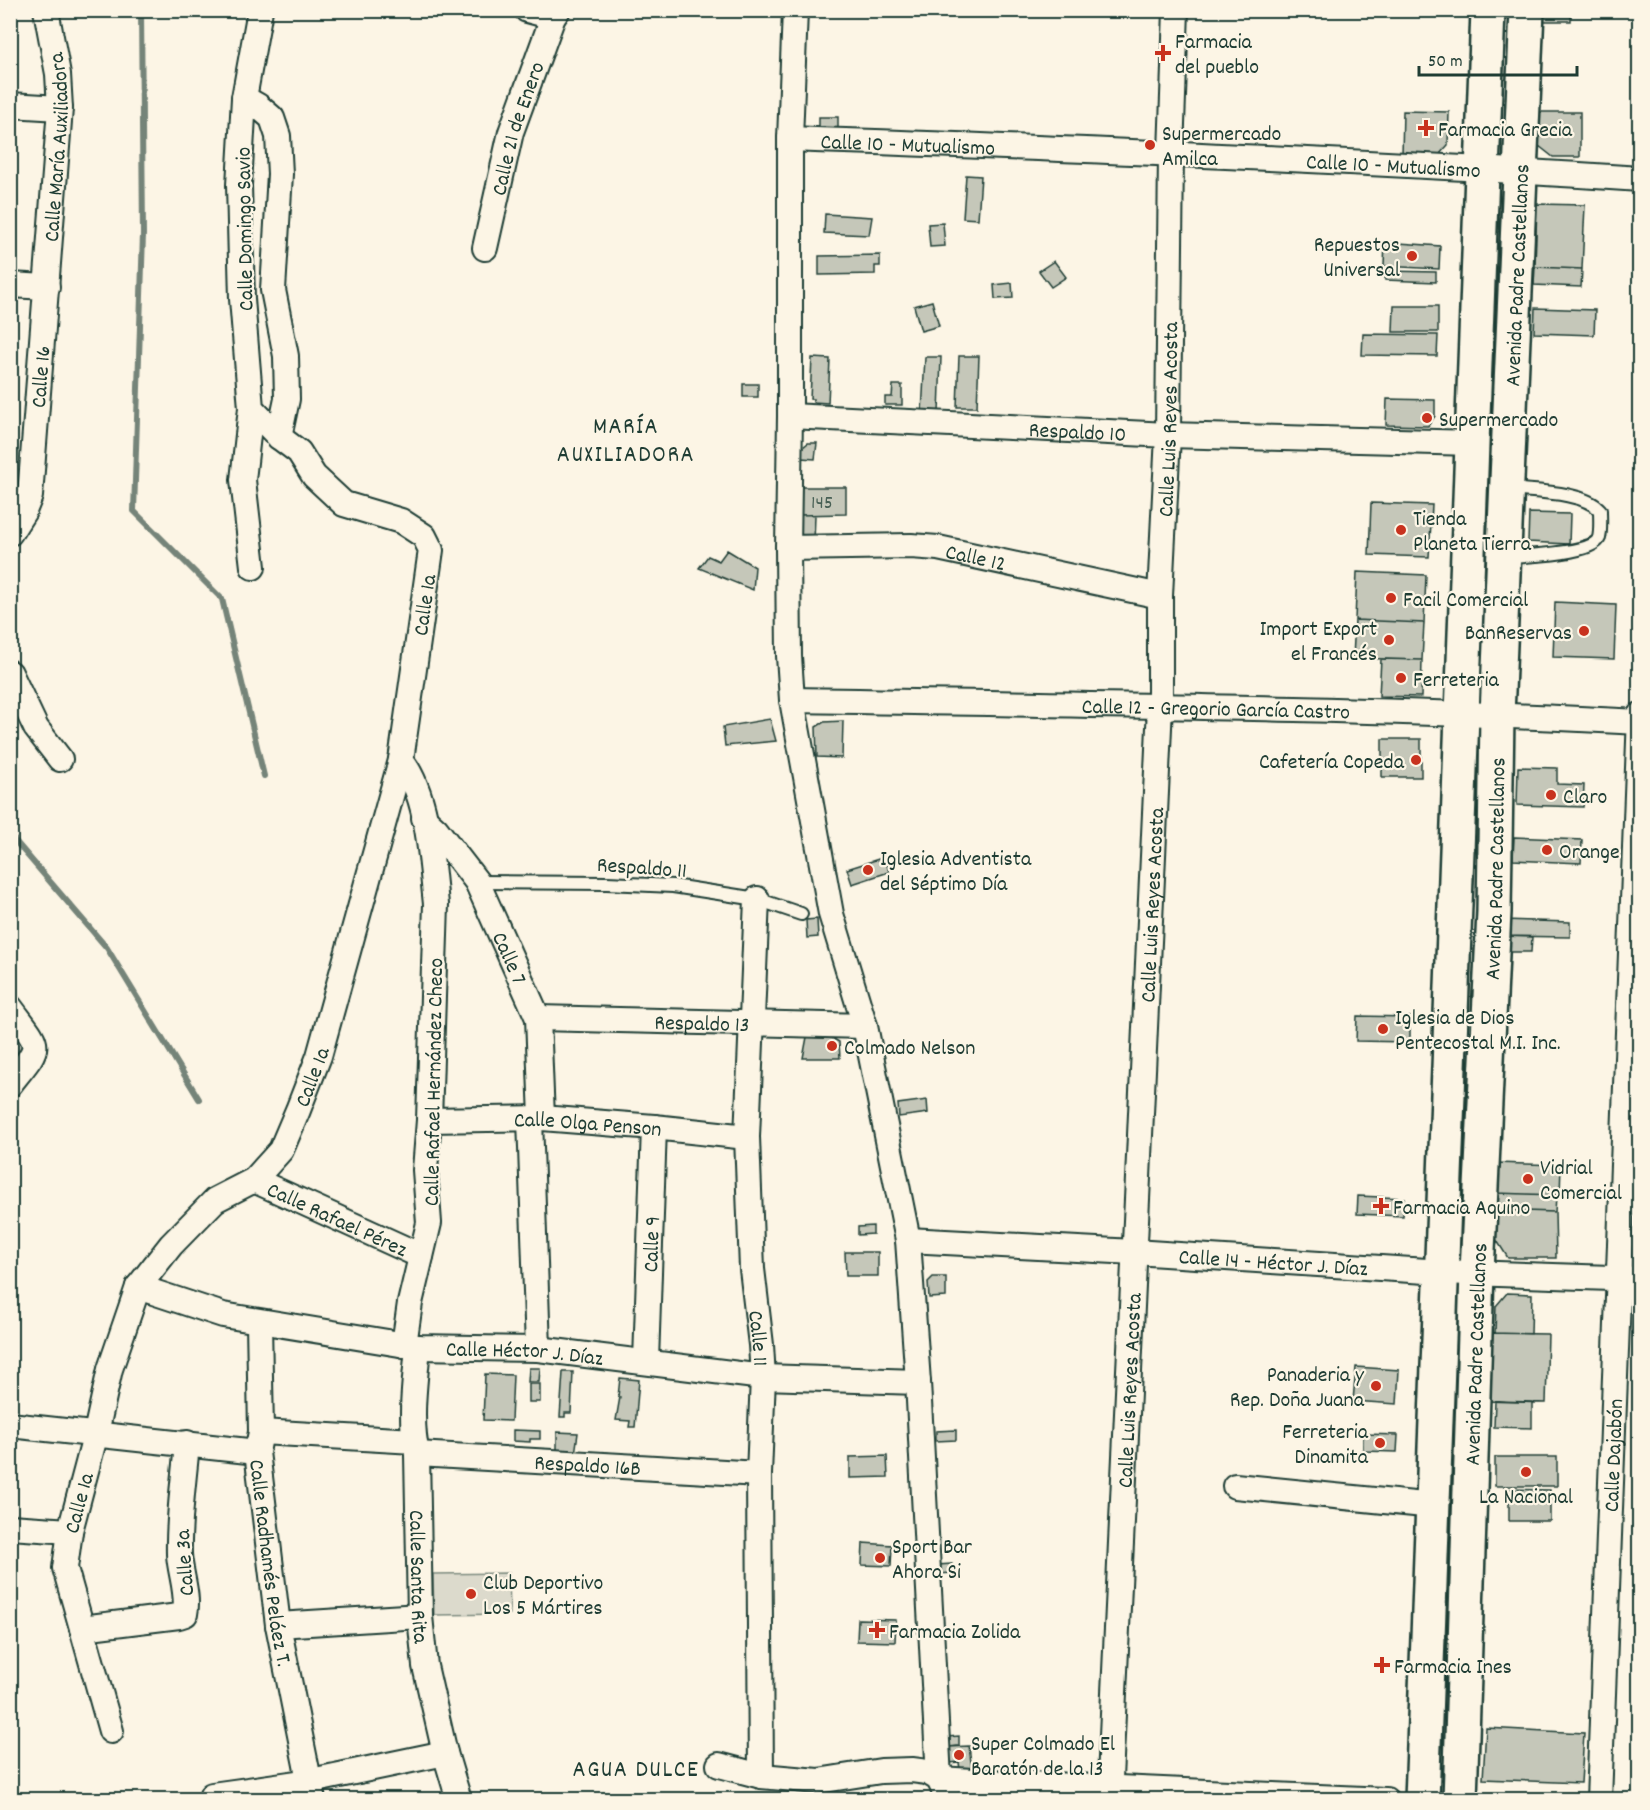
<svg xmlns="http://www.w3.org/2000/svg" width="1650" height="1810" viewBox="0 0 1650 1810" font-family="Dekko,sans-serif">
<rect width="100%" height="100%" fill="#fcf5e5"/>
<filter id="ink" filterUnits="userSpaceOnUse"><feTurbulence type="fractalNoise" baseFrequency=".0167" numOctaves="2"/><feDisplacementMap in="SourceGraphic" scale="12" xChannelSelector="R" yChannelSelector="G"/><feConvolveMatrix kernelMatrix="1 2 1 2 8 2 1 2 1" color-interpolation-filters="sRGB"/></filter>
<g filter="url(#ink)">
<path fill="#dcdacc" stroke="#7e8c80" stroke-width="1.5" d="M 509,1573 L 510,1614 L 434,1615 L 433,1574 Z"/>
<g fill="none" stroke-linecap="round" stroke-linejoin="round">
<path stroke="#758479" stroke-width="6" d="M 141,10 L 143,234 L 134,511 L 222,599 L 264,776
M 10,835 L 107,948 L 199,1099"/>
</g>
<path fill="#c5c7b9" stroke="#1f3d34" stroke-width="1.5" d="M 1541,10 L 1571,10 L 1571,21 L 1541,21 Z
M 1403,111 L 1449,112 L 1448,145 L 1437,157 L 1402,156 Z
M 1535,112 L 1580,112 L 1580,157 L 1553,157 L 1534,142 Z
M 819,117 L 838,117 L 838,135 L 819,130 Z
M 966,175 L 981,176 L 978,219 L 963,218 Z
M 1537,204 L 1585,205 L 1582,269 L 1535,267 Z
M 825,214 L 872,217 L 869,235 L 824,233 Z
M 943,223 L 945,246 L 930,247 L 928,224 Z
M 1385,242 L 1440,246 L 1439,269 L 1384,266 Z
M 880,255 L 880,266 L 875,266 L 875,274 L 819,275 L 819,256 Z
M 1054,261 L 1066,277 L 1051,287 L 1039,271 Z
M 1535,267 L 1582,269 L 1581,287 L 1534,285 Z
M 1385,271 L 1436,272 L 1436,282 L 1385,280 Z
M 1012,283 L 1013,298 L 995,299 L 994,285 Z
M 932,301 L 939,326 L 921,331 L 914,306 Z
M 1394,306 L 1438,306 L 1438,332 L 1393,332 Z
M 1535,308 L 1595,310 L 1594,335 L 1534,333 Z
M 1363,334 L 1438,335 L 1437,356 L 1362,355 Z
M 959,356 L 979,356 L 977,407 L 957,407 Z
M 925,357 L 941,357 L 939,413 L 922,413 Z
M 812,358 L 830,359 L 828,403 L 813,402 L 813,399 L 810,399 Z
M 743,384 L 758,384 L 758,397 L 743,397 Z
M 893,385 L 902,385 L 902,405 L 885,405 L 885,397 L 892,397 Z
M 1387,399 L 1435,400 L 1435,416 L 1428,426 L 1386,425 Z
M 808,443 L 817,443 L 815,459 L 801,458 L 802,448 Z
M 797,487 L 846,487 L 846,514 L 797,515 Z
M 1371,503 L 1432,505 L 1429,557 L 1369,555 Z
M 1529,513 L 1570,514 L 1569,544 L 1528,542 Z
M 797,515 L 815,515 L 814,542 L 797,542 Z
M 727,550 L 755,567 L 753,590 L 699,568 L 708,556 L 719,561 Z
M 1357,572 L 1426,575 L 1424,623 L 1355,620 Z
M 1555,602 L 1616,605 L 1614,659 L 1553,657 Z
M 1355,620 L 1424,623 L 1422,660 L 1353,658 Z
M 1381,659 L 1422,660 L 1421,697 L 1379,696 Z
M 770,719 L 776,741 L 725,746 L 723,727 Z
M 843,721 L 842,758 L 817,757 L 816,727 L 824,722 Z
M 1382,739 L 1421,739 L 1421,777 L 1382,777 Z
M 1518,767 L 1557,768 L 1557,784 L 1584,785 L 1583,807 L 1517,805 Z
M 1514,837 L 1582,840 L 1581,863 L 1513,860 Z
M 885,857 L 889,872 L 852,884 L 847,869 Z
M 817,919 L 818,937 L 807,938 L 806,920 Z
M 1504,920 L 1570,922 L 1570,937 L 1503,936 Z
M 1503,936 L 1532,937 L 1531,952 L 1503,952 Z
M 1357,1016 L 1410,1017 L 1410,1042 L 1356,1041 Z
M 10,1021 L 31,1046 L 10,1067 Z
M 807,1037 L 832,1038 L 839,1042 L 840,1058 L 803,1058 Z
M 927,1100 L 928,1113 L 899,1117 L 898,1104 Z
M 1496,1163 L 1561,1165 L 1560,1195 L 1495,1193 Z
M 1495,1193 L 1556,1195 L 1555,1212 L 1495,1210 Z
M 1358,1196 L 1404,1198 L 1403,1216 L 1357,1214 Z
M 1495,1210 L 1555,1212 L 1556,1258 L 1508,1258 L 1494,1236 Z
M 873,1226 L 873,1234 L 858,1235 L 858,1227 Z
M 845,1252 L 878,1252 L 878,1276 L 846,1276 Z
M 933,1277 L 946,1277 L 946,1297 L 929,1298 L 928,1282 Z
M 1507,1293 L 1532,1294 L 1531,1334 L 1495,1333 L 1496,1306 Z
M 1485,1333 L 1548,1334 L 1546,1403 L 1484,1401 Z
M 1356,1367 L 1399,1370 L 1397,1404 L 1353,1401 Z
M 529,1368 L 540,1368 L 539,1382 L 528,1382 Z
M 563,1372 L 573,1372 L 571,1413 L 565,1413 L 565,1417 L 560,1417 Z
M 485,1374 L 513,1375 L 511,1421 L 483,1420 Z
M 620,1378 L 639,1380 L 635,1427 L 629,1427 L 630,1421 L 616,1420 L 620,1397 L 618,1397 Z
M 529,1384 L 540,1384 L 540,1402 L 529,1402 Z
M 1495,1401 L 1532,1402 L 1532,1428 L 1494,1427 Z
M 513,1430 L 540,1431 L 540,1439 L 530,1439 L 530,1442 L 513,1441 Z
M 956,1430 L 956,1440 L 936,1441 L 936,1431 Z
M 557,1432 L 578,1433 L 575,1454 L 557,1459 Z
M 1363,1434 L 1398,1435 L 1397,1452 L 1363,1451 Z
M 887,1456 L 888,1477 L 850,1478 L 850,1457 Z
M 1495,1457 L 1557,1457 L 1557,1486 L 1495,1486 Z
M 1509,1489 L 1550,1490 L 1550,1521 L 1509,1521 Z
M 863,1543 L 892,1545 L 891,1566 L 862,1565 Z
M 952,1564 L 952,1573 L 938,1574 L 937,1565 Z
M 858,1619 L 896,1620 L 895,1642 L 857,1641 Z
M 1486,1728 L 1584,1733 L 1581,1783 L 1483,1779 Z
M 959,1736 L 959,1746 L 948,1747 L 947,1737 Z
M 969,1746 L 972,1771 L 960,1770 L 959,1762 L 949,1763 L 948,1747 Z
M 923,1794 L 927,1800 L 911,1800 L 910,1795 Z"/>
<g fill="none" stroke-linecap="round" stroke-linejoin="round">
<g stroke="#1f3d34" stroke-width="16">
<path id="lane" d="M 1506,557 C 1523,556 1593,554 1599,538 C 1601,530 1600,518 1600,510 C 1583,491 1534,492 1508,489
M 477,882 L 607,883 L 673,886 L 757,899 L 801,914"/>
</g>
<g stroke="#1f3d34" stroke-width="28">
<g id="street">
<path d="M 527,10 L 553,17"/>
<path d="M 795,10 L 790,139 L 790,416 L 788,548 L 789,656 L 792,700 L 831,914 L 865,1026 L 908,1240 L 918,1382 L 939,1779 L 948,1800"/>
<path d="M 244,98 L 258,106 L 272,118 L 278,136 L 280,174 L 273,290 L 286,356 L 287,399 L 279,437"/>
<path d="M 10,105 L 60,108"/>
<path id="s1" d="M 790,139 C 1073,149 1357,160 1640,179"/>
<path id="s2" d="M 485,248 L 511,132 L 553,17 L 558,10"/>
<path d="M 10,285 L 47,287"/>
<path d="M 251,408 L 243,480 L 253,567"/>
<path id="s3" d="M 790,416 L 1168,435 L 1474,443"/>
<path id="s4" d="M 10,533 L 24,511 L 30,496 L 60,108 L 58,74 L 46,10"/>
<path id="s5" d="M 788,548 L 911,546 L 938,548 L 1160,596"/>
<path d="M 10,673 L 36,728 L 60,759"/>
<path id="s6" d="M 792,700 C 1074,705 1357,707 1640,722"/>
<path d="M 401,760 C 429,796 431,860 436,904 L 429,1120 L 425,1170 L 429,1223 L 410,1303 L 404,1345"/>
<path id="s7" d="M 424,818 L 436,829 L 477,882 L 538,1018 L 542,1118"/>
<path id="s8" d="M 757,899 L 747,1137 L 752,1269 L 761,1345 L 763,1377 L 759,1474 L 761,1776"/>
<path d="M 10,1007 C 42,1050 43,1042 10,1084"/>
<path id="s9" d="M 538,1018 L 865,1026"/>
<path d="M 530,1119 L 538,1349"/>
<path id="s10" d="M 429,1120 L 542,1118 L 654,1127 L 747,1137"/>
<path id="s11" d="M 254,1180 L 421,1256"/>
<path id="s12" d="M 908,1240 L 1134,1252 L 1442,1272 L 1640,1279"/>
<path id="s13" d="M 138,1287 L 223,1315 L 418,1347 L 538,1349 L 763,1377 L 918,1382"/>
<path id="s14" d="M 259,1322 L 261,1432 L 257,1452 L 278,1625 L 313,1800"/>
<path id="s15" d="M 418,1347 C 415,1381 409,1420 417,1454 L 420,1616 L 425,1666 L 445,1753 L 459,1800"/>
<path id="s16" d="M 646,1361 L 654,1127"/>
<path d="M 10,1425 L 257,1452"/>
<path d="M 261,1432 L 414,1441"/>
<path id="s17" d="M 417,1454 L 759,1474"/>
<path d="M 1235,1486 L 1434,1506"/>
<path d="M 10,1527 L 70,1531"/>
<path d="M 278,1625 L 420,1616"/>
<path d="M 82,1628 L 179,1616 L 185,1614 C 189,1595 180,1573 179,1554 C 178,1517 184,1480 187,1443"/>
<path id="s18" d="M 111,1731 L 65,1568 L 70,1531 L 96,1433 L 110,1369 L 138,1287 L 171,1245 L 215,1200 L 254,1180 L 281,1150 L 298,1110 L 319,1056 L 401,760 L 431,550 L 424,536 L 401,521 L 344,504 L 314,476 L 299,452 L 279,437 L 251,408 L 242,299 L 239,185 L 244,98 L 260,10"/>
<path d="M 719,1765 L 761,1776 L 818,1781 L 881,1771 L 912,1770 L 927,1772 L 939,1779 L 1006,1783 L 1386,1800"/>
<path d="M 212,1795 L 311,1781 L 445,1753"/>
<path id="s19" d="M 1109,1800 L 1160,706 L 1160,596 L 1168,435 L 1171,153 L 1176,10"/>
<path id="s20" d="M 1599,1800 L 1640,715"/>
</g>
</g>
<g stroke="#1f3d34" stroke-width="38">
<g id="primary">
<path d="M 1422,1800 L 1488,10"/>
<path id="s21" d="M 1460,1800 L 1477,1272 L 1494,912 L 1497,715 L 1527,10"/>
</g>
</g>
<use href="#lane" stroke="#fcf5e5" stroke-width="12"/>
<use href="#street" stroke="#fcf5e5" stroke-width="24"/>
<use href="#primary" stroke="#fcf5e5" stroke-width="33"/>
</g>
</g>
<g fill="#c8321e" stroke="#fcf5e5" stroke-width="2">
<path d="M1160 44h6v6h6v6h-6v6h-6v-6h-6v-6h6z"/>
<path d="M1423 119h6v6h6v6h-6v6h-6v-6h-6v-6h6z"/>
<circle cx="1150" cy="145" r="6"/>
<circle cx="1412" cy="256" r="6"/>
<circle cx="1427" cy="418" r="6"/>
<circle cx="1401" cy="530" r="6"/>
<circle cx="1391" cy="598" r="6"/>
<circle cx="1584" cy="631" r="6"/>
<circle cx="1389" cy="640" r="6"/>
<circle cx="1401" cy="678" r="6"/>
<circle cx="1416" cy="760" r="6"/>
<circle cx="1551" cy="795" r="6"/>
<circle cx="1547" cy="850" r="6"/>
<circle cx="868" cy="870" r="6"/>
<circle cx="1383" cy="1029" r="6"/>
<circle cx="832" cy="1046" r="6"/>
<circle cx="1528" cy="1179" r="6"/>
<path d="M1378 1197h6v6h6v6h-6v6h-6v-6h-6v-6h6z"/>
<circle cx="1376" cy="1386" r="6"/>
<circle cx="1380" cy="1443" r="6"/>
<circle cx="1526" cy="1472" r="6"/>
<circle cx="880" cy="1558" r="6"/>
<circle cx="471" cy="1594" r="6"/>
<path d="M874 1621h6v6h6v6h-6v6h-6v-6h-6v-6h6z"/>
<path d="M1379 1656h6v6h6v6h-6v6h-6v-6h-6v-6h6z"/>
<circle cx="959" cy="1755" r="6"/>
</g>
<g text-anchor="middle" stroke-width="4.5" stroke-linejoin="round" paint-order="stroke">
<g font-size="20" fill="#486055">
<text x="822" y="508">145</text>
</g>
<g font-size="22" fill="#1f3d34" stroke="#fcf5e5" text-anchor="start">
<text x="1175" y="48">Farmacia<tspan x="1175" dy="25">del pueblo</tspan></text>
<text x="1438" y="136">Farmacia Grecia</text>
<text x="1162" y="140">Supermercado<tspan x="1162" dy="25">Amilca</tspan></text>
<text x="1400" y="251" text-anchor="end">Repuestos<tspan x="1400" dy="25">Universal</tspan></text>
<text x="1439" y="426">Supermercado</text>
<text x="1413" y="525">Tienda<tspan x="1413" dy="25">Planeta Tierra</tspan></text>
<text x="1403" y="606">Facil Comercial</text>
<text x="1377" y="635" text-anchor="end">Import Export<tspan x="1377" dy="25">el Francés</tspan></text>
<text x="1572" y="639" text-anchor="end">BanReservas</text>
<text x="1413" y="686">Ferreteria</text>
<text x="1404" y="768" text-anchor="end">Cafetería Copeda</text>
<text x="1563" y="803">Claro</text>
<text x="1559" y="858">Orange</text>
<text x="880" y="865">Iglesia Adventista<tspan x="880" dy="25">del Séptimo Día</tspan></text>
<text x="1395" y="1024">Iglesia de Dios<tspan x="1395" dy="25">Pentecostal M.I. Inc.</tspan></text>
<text x="844" y="1054">Colmado Nelson</text>
<text x="1540" y="1174">Vidrial<tspan x="1540" dy="25">Comercial</tspan></text>
<text x="1393" y="1214">Farmacia Aquino</text>
<text x="1364" y="1381" text-anchor="end">Panaderia y<tspan x="1364" dy="25">Rep. Doña Juana</tspan></text>
<text x="1368" y="1438" text-anchor="end">Ferreteria<tspan x="1368" dy="25">Dinamita</tspan></text>
<text x="1526" y="1503" text-anchor="middle">La Nacional</text>
<text x="892" y="1553">Sport Bar<tspan x="892" dy="25">Ahora Si</tspan></text>
<text x="483" y="1589">Club Deportivo<tspan x="483" dy="25">Los 5 Mártires</tspan></text>
<text x="889" y="1638">Farmacia Zolida</text>
<text x="1394" y="1673">Farmacia Ines</text>
<text x="971" y="1750">Super Colmado El<tspan x="971" dy="25">Baratón de la 13</tspan></text>
</g>
<g font-size="22" fill="#1f3d34" stroke="#fcf5e5">
<text dy="8" stroke="none"><textPath href="#s2" startOffset="124">Calle 21 de Enero</textPath></text>
<text dy="8" stroke="none"><textPath href="#s1" startOffset="118">Calle 10 - Mutualismo</textPath></text>
<text dy="8" stroke="none"><textPath href="#s4" startOffset="392">Calle María Auxiliadora</textPath></text>
<text dy="8" stroke="none"><textPath href="#s1" startOffset="604">Calle 10 - Mutualismo</textPath></text>
<text transform="translate(243 229) rotate(-91)" y="8">Calle Domingo Savio</text>
<text dy="8" stroke="none"><textPath href="#s21" startOffset="1526">Avenida Padre Castellanos</textPath></text>
<text dy="8" stroke="none"><textPath href="#s4" startOffset="162">Calle 16</textPath></text>
<text dy="8" stroke="none"><textPath href="#s19" startOffset="1382">Calle Luis Reyes Acosta</textPath></text>
<text dy="8" stroke="none"><textPath href="#s3" startOffset="288">Respaldo 10</textPath></text>
<text dy="8" stroke="none"><textPath href="#s5" startOffset="189">Calle 12</textPath></text>
<text dy="8" stroke="none"><textPath href="#s18" startOffset="1226">Calle 1a</textPath></text>
<text dy="8" stroke="none"><textPath href="#s6" startOffset="424">Calle 12 - Gregorio García Castro</textPath></text>
<text transform="translate(642 866) rotate(4)" y="8">Respaldo 11</text>
<text dy="8" stroke="none"><textPath href="#s21" startOffset="932">Avenida Padre Castellanos</textPath></text>
<text dy="8" stroke="none"><textPath href="#s19" startOffset="896">Calle Luis Reyes Acosta</textPath></text>
<text dy="8" stroke="none"><textPath href="#s7" startOffset="166">Calle 7</textPath></text>
<text dy="8" stroke="none"><textPath href="#s9" startOffset="164">Respaldo 13</textPath></text>
<text dy="8" stroke="none"><textPath href="#s18" startOffset="740">Calle 1a</textPath></text>
<text transform="translate(432 1082) rotate(-89)" y="8">Calle Rafael Hernández Checo</text>
<text dy="8" stroke="none"><textPath href="#s10" startOffset="159">Calle Olga Penson</textPath></text>
<text dy="8" stroke="none"><textPath href="#s11" startOffset="92">Calle Rafael Pérez</textPath></text>
<text dy="8" stroke="none"><textPath href="#s16" startOffset="117">Calle 9</textPath></text>
<text dy="8" stroke="none"><textPath href="#s12" startOffset="366">Calle 14 - Héctor J. Díaz</textPath></text>
<text dy="8" stroke="none"><textPath href="#s8" startOffset="440">Calle 11</textPath></text>
<text dy="8" stroke="none"><textPath href="#s13" startOffset="394">Calle Héctor J. Díaz</textPath></text>
<text dy="8" stroke="none"><textPath href="#s21" startOffset="446">Avenida Padre Castellanos</textPath></text>
<text dy="8" stroke="none"><textPath href="#s19" startOffset="410">Calle Luis Reyes Acosta</textPath></text>
<text dy="8" stroke="none"><textPath href="#s20" startOffset="345">Calle Dajabón</textPath></text>
<text dy="8" stroke="none"><textPath href="#s17" startOffset="171">Respaldo 16B</textPath></text>
<text dy="8" stroke="none"><textPath href="#s18" startOffset="236">Calle 1a</textPath></text>
<text dy="8" stroke="none"><textPath href="#s14" startOffset="242">Calle Radhamés Peláez T.</textPath></text>
<text transform="translate(183 1563) rotate(-94)" y="8">Calle 3a</text>
<text dy="8" stroke="none"><textPath href="#s15" startOffset="230">Calle Santa Rita</textPath></text>
</g>
<g font-size="24" letter-spacing="1.5" fill="#1f3d34" stroke="#fcf5e5">
<text x="626" y="433">MARÍA<tspan x="626" dy="28">AUXILIADORA</tspan></text>
<text x="636" y="1776">AGUA DULCE</text>
</g>
</g>
<rect width="1650" height="1810" fill="none" stroke="#fcf5e5" stroke-width="36"/>
<rect x="18" y="18" width="1614" height="1774" fill="none" stroke="#1f3d34" stroke-width="2" filter="url(#ink)"/>
<path d="M1419 66v9h158v-9" fill="none" stroke="#1f3d34" stroke-width="3"/>
<text x="1428" y="66" font-size="18" fill="#1f3d34" stroke="#fcf5e5" stroke-width="4.5" paint-order="stroke">50 m</text>
</svg>
